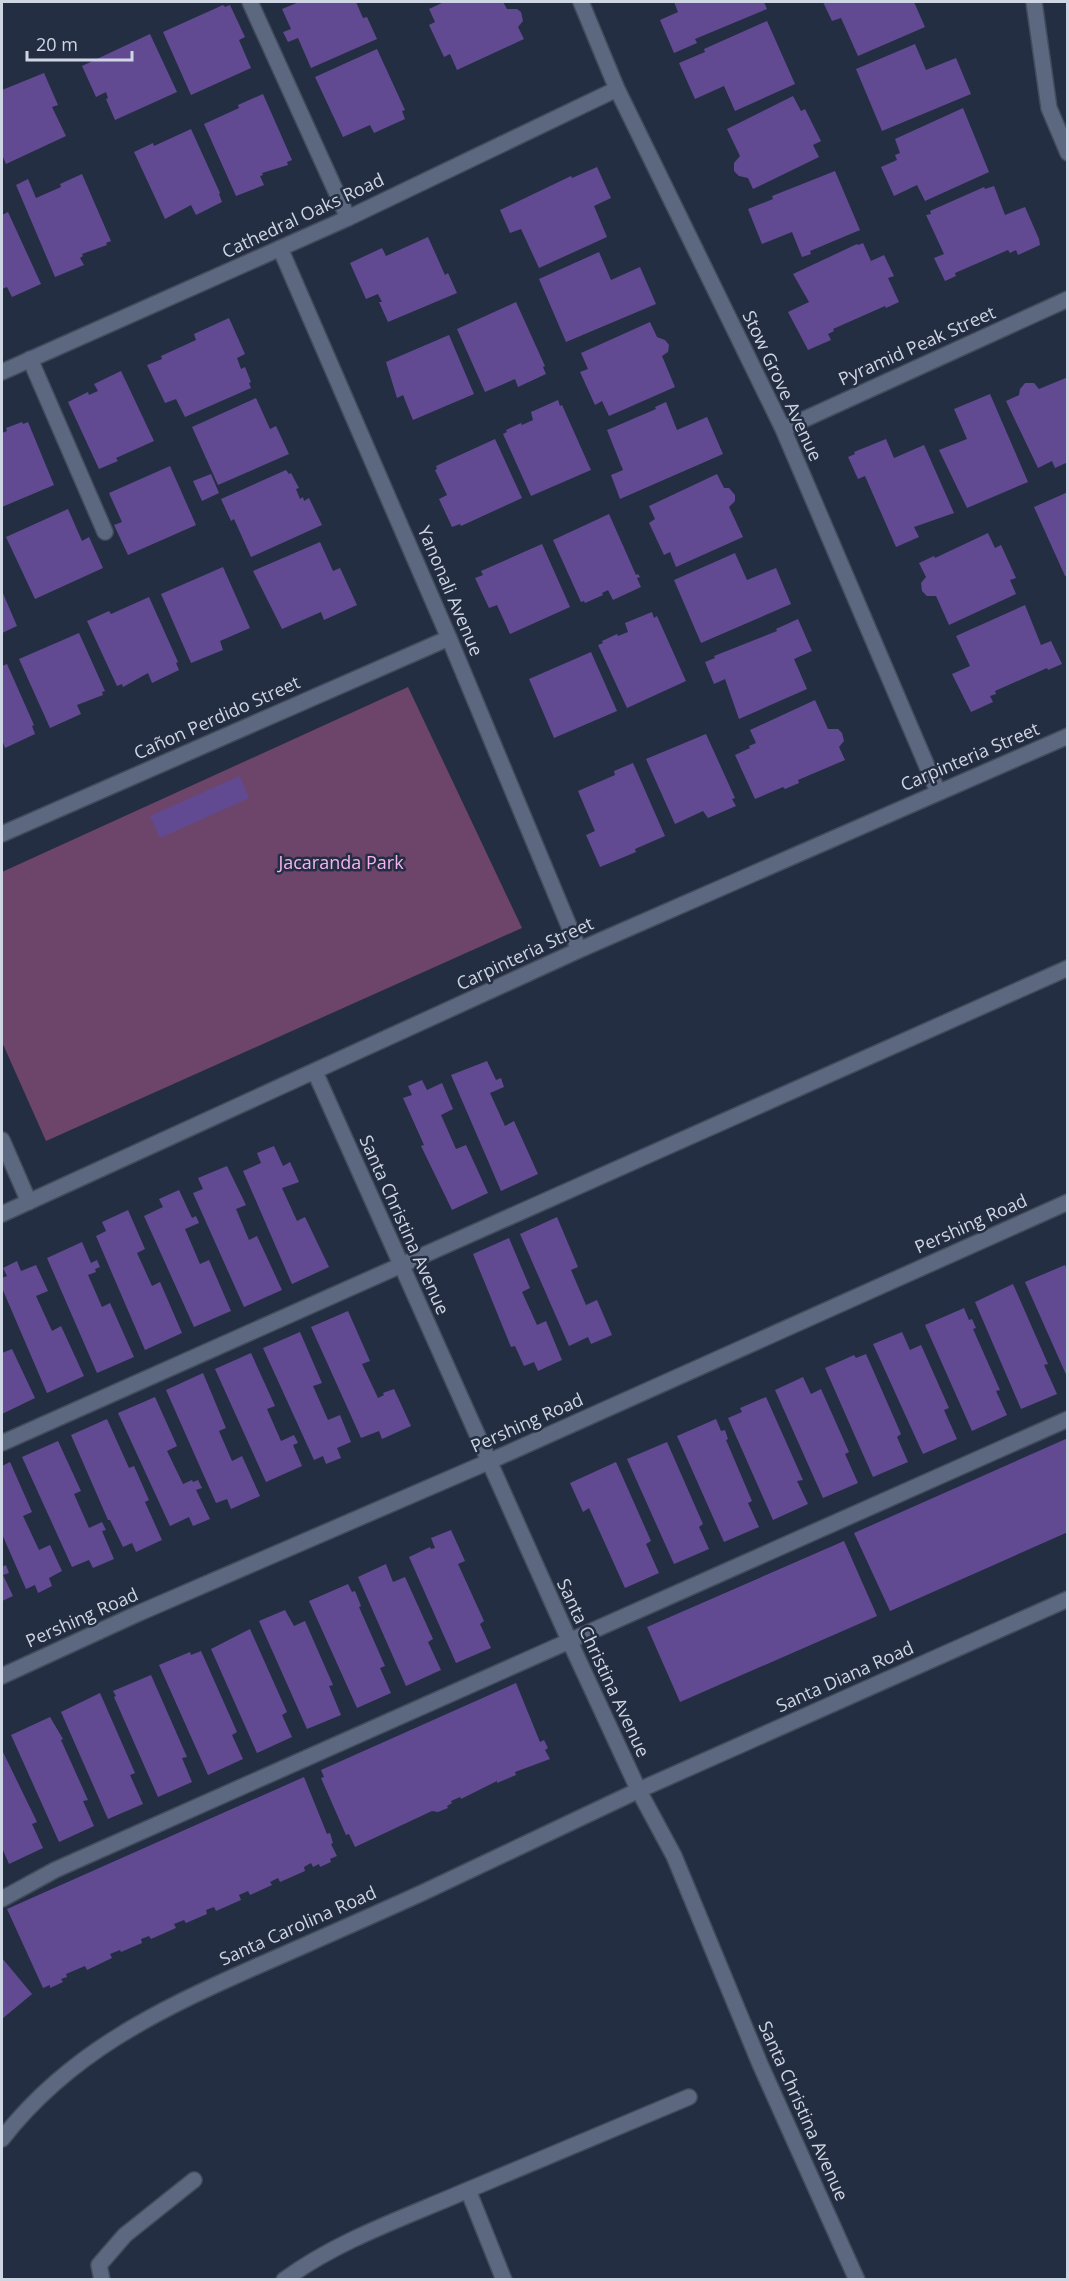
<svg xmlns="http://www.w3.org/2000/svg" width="1069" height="2281" viewBox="0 0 1069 2281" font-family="'Open Sans',sans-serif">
<rect width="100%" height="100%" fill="#242e42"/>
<path fill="#6d456a" d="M 408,687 L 522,928 L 46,1141 L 2,1042 L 2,872 Z"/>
<path fill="#614a91" d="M 299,2 L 356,2 L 363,18 L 367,17 L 377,39 L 311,68 L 298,38 L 288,42 L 283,32 L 291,29 L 282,9 Z
M 444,2 L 503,2 L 507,9 L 517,9 L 521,12 L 523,21 L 518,27 L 524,39 L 457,70 L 450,54 L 444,57 L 429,25 L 435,22 L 429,9 Z
M 674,2 L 764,2 L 767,9 L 695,39 L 697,43 L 674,53 L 660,20 L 678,12 Z
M 823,2 L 914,2 L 925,27 L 858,56 L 841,18 L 832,21 Z
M 223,5 L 225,7 L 230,5 L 245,37 L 239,40 L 251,68 L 191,95 L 163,32 Z
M 767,21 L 795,84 L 735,111 L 724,86 L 695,99 L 679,63 L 705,52 L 704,49 Z
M 150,34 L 177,92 L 115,120 L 106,99 L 108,98 L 106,92 L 96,97 L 82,66 Z
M 915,44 L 926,70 L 956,58 L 971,94 L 882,131 L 856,69 Z
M 377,49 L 405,110 L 402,111 L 405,119 L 374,133 L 370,125 L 343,137 L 315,77 Z
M 44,73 L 58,105 L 52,107 L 66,136 L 6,164 L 2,155 L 2,90 Z
M 263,94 L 292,160 L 287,162 L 288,165 L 262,173 L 263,175 L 260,176 L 264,185 L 236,196 L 204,124 L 239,108 L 238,105 Z
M 793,96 L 801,111 L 805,109 L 821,141 L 813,145 L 819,157 L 753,189 L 748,178 L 739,176 L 734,171 L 734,163 L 740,156 L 727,129 Z
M 963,108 L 989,172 L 925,201 L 917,185 L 894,196 L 881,167 L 897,160 L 895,155 L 900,153 L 895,139 Z
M 191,129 L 220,193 L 219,194 L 222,202 L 196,215 L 191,205 L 165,219 L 134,152 L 153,143 L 154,146 Z
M 597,167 L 611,198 L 594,206 L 607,237 L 539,268 L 521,229 L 510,233 L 500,210 L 571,176 L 572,178 Z
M 835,171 L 860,230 L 810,251 L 811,254 L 802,257 L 792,232 L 762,244 L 748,209 L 773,199 L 772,196 Z
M 82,174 L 111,241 L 106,243 L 107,245 L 82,254 L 83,256 L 80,258 L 84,265 L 55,277 L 16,185 L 28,179 L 36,198 L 61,187 L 60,184 Z
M 994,186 L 1005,215 L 1025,207 L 1039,239 L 1040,245 L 1018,255 L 1016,250 L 1010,253 L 1008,250 L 955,273 L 956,276 L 945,281 L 934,258 L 944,254 L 926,215 L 931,214 L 930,211 L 984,187 L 985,189 Z
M 8,212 L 41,284 L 12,297 L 7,287 L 2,289 L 2,215 Z
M 428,237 L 445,275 L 448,273 L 457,293 L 388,322 L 379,302 L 382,302 L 378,294 L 366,299 L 350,263 L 382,248 L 386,256 Z
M 863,243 L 871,261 L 884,255 L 894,276 L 888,278 L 899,302 L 886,308 L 885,306 L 833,329 L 834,331 L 828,334 L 831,340 L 808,350 L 788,312 L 809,302 L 793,274 L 857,244 L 858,245 Z
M 599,252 L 611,280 L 640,267 L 656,304 L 566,342 L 539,279 Z
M 516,302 L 545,366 L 543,367 L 546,374 L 518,387 L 515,379 L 485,392 L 457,329 Z
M 229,318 L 245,354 L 237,358 L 241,369 L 245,367 L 251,382 L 249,383 L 251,388 L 185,417 L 176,399 L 165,403 L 147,365 L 162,359 L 161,356 L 196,340 L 194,334 Z
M 650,322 L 657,337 L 665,340 L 669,345 L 668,352 L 662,356 L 675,387 L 609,416 L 602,401 L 595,405 L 580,372 L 588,369 L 581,353 Z
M 449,335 L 474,394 L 413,420 L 403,395 L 397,398 L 386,362 Z
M 121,371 L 154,441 L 116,458 L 118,461 L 99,469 L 68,402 L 88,392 L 89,395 L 98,391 L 94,384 Z
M 1068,377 L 1068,462 L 1055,468 L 1052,461 L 1038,468 L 1006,401 L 1019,395 L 1020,389 L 1025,383 L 1034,383 L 1039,389 Z
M 990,394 L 1028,482 L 967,508 L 939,450 L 967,439 L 954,409 Z
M 256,398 L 270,429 L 276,426 L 289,454 L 218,485 L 192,427 Z
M 558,400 L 560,406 L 562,405 L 591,470 L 531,496 L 503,434 L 507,432 L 506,430 L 521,423 L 522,425 L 533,420 L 531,412 Z
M 666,402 L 677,430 L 707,417 L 723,454 L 620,499 L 611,475 L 623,470 L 607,430 L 656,409 L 655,407 Z
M 22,422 L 23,424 L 28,422 L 54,485 L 2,507 L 2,433 L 7,431 L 6,428 Z
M 495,439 L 522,498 L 461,526 L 460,524 L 452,527 L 439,499 L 447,495 L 435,470 L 437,469 L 436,466 Z
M 886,439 L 894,458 L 924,445 L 954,513 L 914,527 L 919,537 L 896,547 L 865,476 L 858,479 L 848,457 L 855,454 L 854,452 Z
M 170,466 L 196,525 L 128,555 L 114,525 L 122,522 L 109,493 Z
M 286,470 L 289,474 L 291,473 L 299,488 L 296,489 L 300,499 L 303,497 L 304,501 L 309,498 L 322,525 L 251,557 L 234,519 L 231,521 L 221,499 Z
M 211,474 L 219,493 L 202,501 L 193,481 Z
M 717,474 L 724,488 L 729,488 L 735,495 L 735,501 L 729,507 L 743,537 L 676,567 L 670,552 L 664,555 L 649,523 L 655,519 L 649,506 Z
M 1068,492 L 1068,575 L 1065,576 L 1034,507 Z
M 68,509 L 82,541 L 89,537 L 103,568 L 35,599 L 6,537 Z
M 609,514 L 636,575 L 638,574 L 640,577 L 637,578 L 641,587 L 613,600 L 608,590 L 602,593 L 603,595 L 585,603 L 584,601 L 581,602 L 553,540 Z
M 988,533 L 995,548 L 1001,545 L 1016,578 L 1010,580 L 1016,594 L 949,625 L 936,596 L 927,596 L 922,591 L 921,583 L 926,577 L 919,563 L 934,556 L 935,558 Z
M 320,542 L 333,571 L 340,568 L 357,605 L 324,620 L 321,612 L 282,629 L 253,571 Z
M 542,544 L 570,607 L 510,634 L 497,605 L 489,608 L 475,578 L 483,575 L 481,571 Z
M 735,553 L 747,580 L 776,568 L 791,604 L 701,643 L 674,580 Z
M 223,567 L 250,628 L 220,641 L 223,650 L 191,663 L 161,594 Z
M 2,591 L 17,626 L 2,633 Z
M 149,597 L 178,662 L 176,663 L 179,670 L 152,683 L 148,673 L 123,687 L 122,684 L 117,686 L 87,621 L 109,611 L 111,614 Z
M 1025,605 L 1041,645 L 1051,641 L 1062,664 L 1048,670 L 1047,668 L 995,691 L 996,694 L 990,696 L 993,702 L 971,712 L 952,674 L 970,666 L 956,636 Z
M 652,612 L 654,618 L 657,616 L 686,681 L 627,708 L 598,645 L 603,643 L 602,641 L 617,634 L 618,636 L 628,632 L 625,623 Z
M 798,619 L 812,651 L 794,659 L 807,689 L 739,719 L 725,679 L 714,684 L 705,662 L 715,658 L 714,656 L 777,631 L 776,629 Z
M 79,633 L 105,691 L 102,692 L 103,695 L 77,705 L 81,714 L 50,728 L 19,659 Z
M 591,652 L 617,711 L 554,738 L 529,679 Z
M 7,664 L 34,725 L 32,726 L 35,734 L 5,748 L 2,740 L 2,666 Z
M 815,700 L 828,729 L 838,729 L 842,733 L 844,741 L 839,747 L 845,760 L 798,780 L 799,783 L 785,789 L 783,787 L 755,799 L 735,755 L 750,748 L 749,746 L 756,743 L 750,730 Z
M 706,734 L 735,798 L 732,799 L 736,806 L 708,818 L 703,811 L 675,824 L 646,759 Z
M 633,763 L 665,836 L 635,849 L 636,852 L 600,867 L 586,835 L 595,831 L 578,791 L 615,775 L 614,771 Z
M 240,776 L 249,798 L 160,838 L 150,816 Z
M 487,1061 L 496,1080 L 501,1078 L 504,1087 L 490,1093 L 505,1126 L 514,1121 L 538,1174 L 501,1191 L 451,1075 Z
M 422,1080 L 427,1090 L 442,1083 L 453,1109 L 441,1115 L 456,1149 L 466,1145 L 488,1193 L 452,1210 L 421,1146 L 424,1145 L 403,1098 L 412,1095 L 408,1086 Z
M 274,1146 L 283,1166 L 290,1162 L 299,1182 L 282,1188 L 297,1221 L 305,1217 L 329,1267 L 292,1284 L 243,1171 L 261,1163 L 257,1153 Z
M 227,1166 L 246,1205 L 236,1209 L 249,1240 L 257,1236 L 282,1290 L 244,1307 L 193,1193 L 203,1189 L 198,1178 Z
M 179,1190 L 192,1218 L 196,1216 L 199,1223 L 185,1229 L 200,1264 L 209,1260 L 231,1311 L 194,1327 L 144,1216 L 163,1207 L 159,1199 Z
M 128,1210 L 145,1249 L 137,1253 L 152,1286 L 160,1282 L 182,1333 L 145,1350 L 96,1236 L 106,1231 L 102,1222 Z
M 557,1217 L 578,1267 L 571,1270 L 586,1305 L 597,1300 L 612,1335 L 591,1344 L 588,1337 L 569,1346 L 520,1234 Z
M 509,1238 L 530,1288 L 522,1292 L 537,1325 L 546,1321 L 562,1360 L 538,1371 L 534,1362 L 524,1366 L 515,1346 L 511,1347 L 473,1254 Z
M 82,1242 L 91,1263 L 97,1260 L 100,1267 L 95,1269 L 96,1272 L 88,1275 L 102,1307 L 110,1303 L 134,1357 L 97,1373 L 47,1258 Z
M 17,1261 L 21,1271 L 36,1265 L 48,1291 L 36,1296 L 52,1331 L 61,1326 L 84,1376 L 47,1393 L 2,1288 L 2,1278 L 7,1276 L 3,1268 Z
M 1065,1265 L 1068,1272 L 1068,1379 L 1025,1282 Z
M 1013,1284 L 1048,1364 L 1044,1365 L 1057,1394 L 1021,1409 L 975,1302 Z
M 964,1308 L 969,1320 L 972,1319 L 976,1328 L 973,1329 L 1000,1390 L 996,1391 L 1007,1415 L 972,1431 L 925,1325 Z
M 348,1311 L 370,1361 L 362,1364 L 378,1398 L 384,1395 L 383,1393 L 394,1389 L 411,1426 L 382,1439 L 379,1431 L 361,1438 L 311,1327 Z
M 300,1332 L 322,1383 L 313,1386 L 328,1420 L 340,1415 L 351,1442 L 337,1448 L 341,1458 L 326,1464 L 323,1456 L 314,1460 L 263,1348 Z
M 902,1332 L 910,1350 L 921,1345 L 949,1408 L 944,1410 L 957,1439 L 923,1454 L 873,1344 Z
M 12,1349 L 35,1398 L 2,1414 L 2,1353 Z
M 251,1353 L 275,1406 L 267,1409 L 281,1441 L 294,1435 L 298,1443 L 293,1445 L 302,1466 L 266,1482 L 215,1369 Z
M 866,1354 L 901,1434 L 897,1437 L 908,1462 L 873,1477 L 825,1368 L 854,1355 L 856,1358 Z
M 203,1373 L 226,1428 L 219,1431 L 232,1461 L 242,1456 L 260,1496 L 231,1509 L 227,1499 L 216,1503 L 166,1390 Z
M 803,1377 L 811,1394 L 821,1389 L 849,1452 L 845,1454 L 858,1483 L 823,1498 L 775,1390 Z
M 155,1397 L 177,1446 L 167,1451 L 183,1484 L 192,1480 L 193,1482 L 198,1480 L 202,1488 L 196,1490 L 210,1519 L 193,1526 L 189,1517 L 170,1526 L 118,1413 Z
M 766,1397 L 803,1480 L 797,1481 L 808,1504 L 773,1520 L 728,1418 L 742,1412 L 740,1408 Z
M 107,1419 L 129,1468 L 134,1466 L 149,1500 L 145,1502 L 162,1540 L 136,1552 L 132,1543 L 123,1547 L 110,1520 L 108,1520 L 71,1435 Z
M 716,1419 L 721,1431 L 725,1430 L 728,1439 L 726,1440 L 752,1501 L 748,1503 L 759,1527 L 724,1542 L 677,1436 Z
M 1068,1438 L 1068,1532 L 890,1611 L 854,1533 Z
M 58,1441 L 81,1491 L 74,1494 L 89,1528 L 102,1522 L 106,1530 L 102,1531 L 114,1559 L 93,1568 L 89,1560 L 72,1567 L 22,1457 Z
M 667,1442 L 703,1524 L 699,1527 L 709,1549 L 674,1564 L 627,1459 Z
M 10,1462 L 32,1512 L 23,1516 L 39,1550 L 50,1545 L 62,1571 L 49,1578 L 52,1586 L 38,1593 L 35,1585 L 26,1589 L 2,1534 L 2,1466 Z
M 616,1462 L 651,1541 L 646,1544 L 659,1573 L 625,1588 L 589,1508 L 583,1512 L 570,1483 Z
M 451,1530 L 465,1561 L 458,1564 L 484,1621 L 480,1624 L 491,1648 L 456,1663 L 409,1557 L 430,1547 L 431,1549 L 435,1548 L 431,1538 Z
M 844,1541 L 877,1616 L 680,1702 L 647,1627 Z
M 386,1564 L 393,1582 L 405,1577 L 433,1639 L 428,1642 L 441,1670 L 406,1686 L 358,1577 Z
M 6,1565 L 9,1573 L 3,1575 L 13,1596 L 2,1601 L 2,1567 Z
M 348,1584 L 352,1592 L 355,1591 L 361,1606 L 359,1607 L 385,1666 L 380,1668 L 391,1693 L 357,1708 L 309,1601 Z
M 285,1610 L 294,1626 L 305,1621 L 333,1685 L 329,1686 L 341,1715 L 307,1729 L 259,1621 Z
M 250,1629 L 287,1712 L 282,1715 L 292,1737 L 257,1753 L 211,1649 Z
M 201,1651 L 237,1732 L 232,1735 L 243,1759 L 208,1775 L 159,1665 L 190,1652 L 191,1655 Z
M 151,1675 L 187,1757 L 182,1758 L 192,1782 L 158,1797 L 114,1697 L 116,1696 L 113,1691 Z
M 516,1683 L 540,1742 L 544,1740 L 548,1748 L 545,1750 L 550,1759 L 515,1772 L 516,1775 L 497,1783 L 497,1781 L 461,1799 L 460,1797 L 451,1801 L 452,1803 L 447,1806 L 448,1808 L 438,1812 L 432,1811 L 355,1847 L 349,1834 L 346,1835 L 321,1778 L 324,1777 L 321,1770 Z
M 100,1693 L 135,1773 L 130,1775 L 143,1804 L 108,1819 L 61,1712 Z
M 50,1717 L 63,1739 L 61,1740 L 88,1800 L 83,1801 L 94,1826 L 59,1842 L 11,1735 Z
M 2,1750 L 37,1822 L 32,1824 L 43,1848 L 9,1864 L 2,1848 Z
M 304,1777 L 327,1834 L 330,1833 L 333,1843 L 331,1844 L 337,1856 L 330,1859 L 331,1862 L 320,1867 L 319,1864 L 313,1867 L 311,1863 L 304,1867 L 305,1871 L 280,1882 L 278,1878 L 270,1882 L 272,1885 L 250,1895 L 248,1891 L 239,1895 L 241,1900 L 216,1911 L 214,1907 L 206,1910 L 207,1914 L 186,1923 L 184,1920 L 174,1924 L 176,1928 L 151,1939 L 149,1936 L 141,1939 L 142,1943 L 121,1952 L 120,1950 L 110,1954 L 112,1958 L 87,1970 L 85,1966 L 66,1974 L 67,1977 L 61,1979 L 63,1982 L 50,1988 L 50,1985 L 43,1988 L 7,1909 Z
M 2,1958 L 32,1994 L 2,2019 Z"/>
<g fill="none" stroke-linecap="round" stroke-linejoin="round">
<g stroke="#434c5c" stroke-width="18">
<path id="service" d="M 250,2 L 348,218
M 30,359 L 105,532
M 2,1443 L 1068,968
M 2,1899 L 55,1870 L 1068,1419
M 102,2280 L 99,2265 L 125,2235 L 194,2180
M 284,2280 C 338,2240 406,2217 468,2190
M 504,2280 L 468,2190 L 689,2097"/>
</g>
<g stroke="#434c5c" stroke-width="18">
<path id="minor" d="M 581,2 L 617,89 L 783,429 L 938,792
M 1034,2 L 1049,108 L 1068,153
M 280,248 L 449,638 L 579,950
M 2,372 L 348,218 L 617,89
M 783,429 L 1068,299
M 2,834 L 449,638
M 315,1072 L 570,1642 L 639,1791 L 674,1856 L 760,2064 L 857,2280
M 2,1140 L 29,1202
M 2,1214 L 579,950 L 1068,736
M 2,1676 L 139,1613 L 488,1462 L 1068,1202"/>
</g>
<g stroke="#434c5c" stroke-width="18">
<path id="tertiary" d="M 2,2139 C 68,2054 156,2011 253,1968 C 310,1943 367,1918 424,1892 C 495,1859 566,1824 637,1791 C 780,1726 924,1663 1068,1599"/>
</g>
<use href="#service" stroke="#5c687f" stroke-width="15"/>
<use href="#minor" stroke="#5c687f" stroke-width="15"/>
<use href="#tertiary" stroke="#5c687f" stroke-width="15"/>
</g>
<g text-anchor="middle" stroke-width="5" stroke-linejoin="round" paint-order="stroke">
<g font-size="18" fill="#cfd6e3" stroke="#242e42">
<text transform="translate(303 216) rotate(-25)" y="6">Cathedral Oaks Road</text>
<text transform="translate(917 346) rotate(-24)" y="6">Pyramid Peak Street</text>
<text transform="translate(782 386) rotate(65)" y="6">Stow Grove Avenue</text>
<text transform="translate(450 591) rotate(67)" y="6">Yanonali Avenue</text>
<text transform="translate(217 718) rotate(-24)" y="6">Cañon Perdido Street</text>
<text transform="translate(970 757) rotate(-23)" y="6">Carpinteria Street</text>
<text transform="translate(525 954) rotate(-25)" y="6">Carpinteria Street</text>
<text transform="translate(971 1224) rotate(-24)" y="6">Pershing Road</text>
<text transform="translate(404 1225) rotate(66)" y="6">Santa Christina Avenue</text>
<text transform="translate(527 1423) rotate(-24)" y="6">Pershing Road</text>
<text transform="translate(82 1618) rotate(-24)" y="6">Pershing Road</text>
<text transform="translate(603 1668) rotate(65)" y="6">Santa Christina Avenue</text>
<text transform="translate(845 1677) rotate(-24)" y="6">Santa Diana Road</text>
<text transform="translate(298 1926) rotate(-24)" y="6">Santa Carolina Road</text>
<text transform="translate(803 2111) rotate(66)" y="6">Santa Christina Avenue</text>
</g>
<g font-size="18" fill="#f7b2f2" stroke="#242e42">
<text x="341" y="869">Jacaranda Park</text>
</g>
</g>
<rect width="1069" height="2281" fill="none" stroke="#cfd6e3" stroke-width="6"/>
<path d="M27 51v9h105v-9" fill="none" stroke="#cfd6e3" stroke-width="3"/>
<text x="36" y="51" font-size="18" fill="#cfd6e3" stroke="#242e42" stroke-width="4.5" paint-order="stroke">20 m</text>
</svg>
